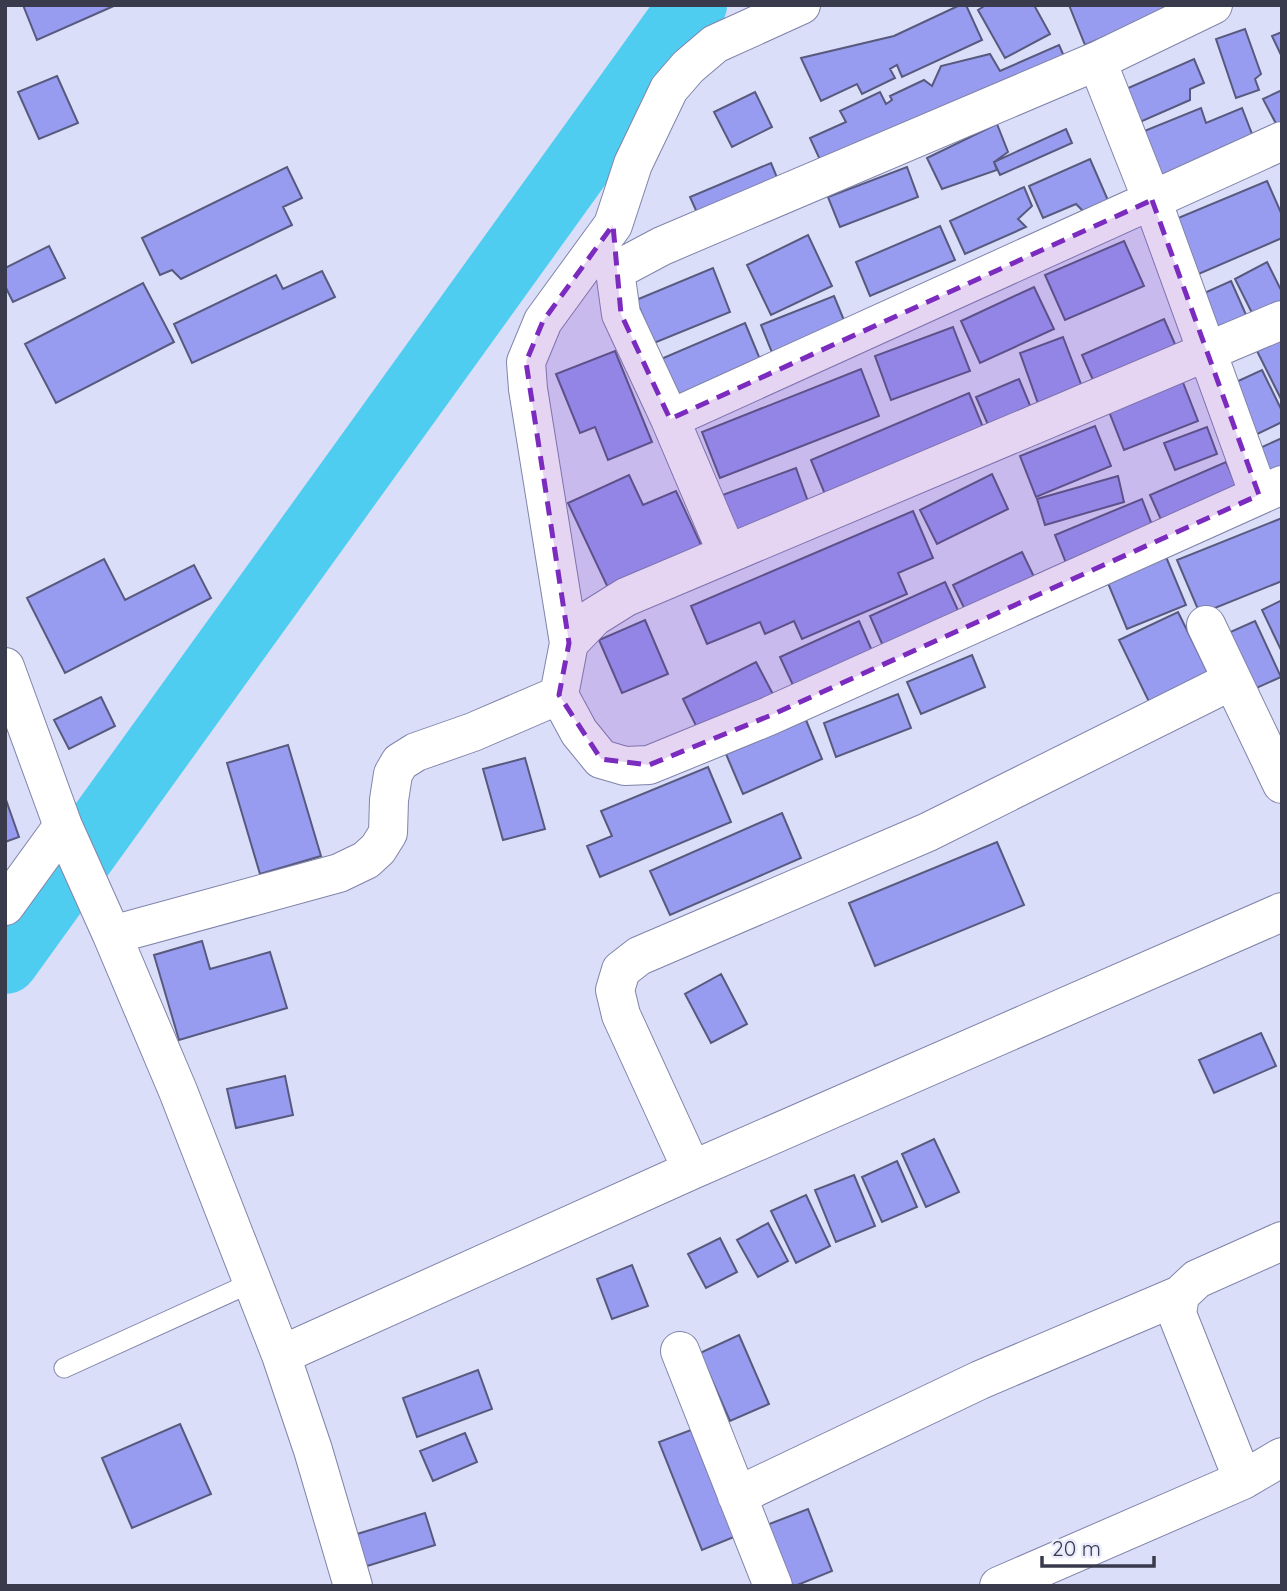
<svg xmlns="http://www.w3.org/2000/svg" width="1287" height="1591" viewBox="0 0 1287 1591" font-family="Quicksand,sans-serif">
<rect width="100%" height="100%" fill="#dbdef8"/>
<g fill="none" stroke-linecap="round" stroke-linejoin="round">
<path stroke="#4fcdf1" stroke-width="68" d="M 5,960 L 693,5"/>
</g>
<path fill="#989cf0" stroke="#575a7e" stroke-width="2" d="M 23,5 L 116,5 L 37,40 Z
M 960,5 L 966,5 L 982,40 L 902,77 L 897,65 L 890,69 L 895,78 L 862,94 L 857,84 L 821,101 L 801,58 L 894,36 Z
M 986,5 L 1034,5 L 1050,34 L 1005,58 L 978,10 Z
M 1069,5 L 1181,5 L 1085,45 Z
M 1245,29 L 1261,74 L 1255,79 L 1259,90 L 1236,98 L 1216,39 Z
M 1282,32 L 1282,57 L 1272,36 Z
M 1059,45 L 1067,63 L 827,175 L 810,138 L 846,122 L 840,111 L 880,92 L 886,104 L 892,100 L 890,96 L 924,80 L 932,86 L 941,66 L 990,54 L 1000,71 Z
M 1194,59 L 1204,83 L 1190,89 L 1190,100 L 1140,122 L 1126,89 Z
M 57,76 L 78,123 L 39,139 L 18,92 Z
M 1282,90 L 1282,135 L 1263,99 Z
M 755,92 L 772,127 L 732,147 L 714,112 Z
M 1201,108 L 1206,123 L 1242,108 L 1257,147 L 1154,190 L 1132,136 Z
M 997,124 L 1008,152 L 994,162 L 997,170 L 942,189 L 927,158 Z
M 1066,129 L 1072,143 L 1000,175 L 994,162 Z
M 1090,159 L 1110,205 L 1087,215 L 1076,204 L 1043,218 L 1029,186 Z
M 771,163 L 783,192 L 703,226 L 690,197 Z
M 287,167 L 302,198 L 283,207 L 292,225 L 181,279 L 172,270 L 160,275 L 142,238 Z
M 907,167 L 918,197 L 840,227 L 828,197 Z
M 1267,181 L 1282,215 L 1282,238 L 1194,276 L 1171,221 Z
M 1024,187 L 1032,206 L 1018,219 L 1026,227 L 965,254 L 950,221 Z
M 940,226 L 955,260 L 870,296 L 856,262 Z
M 808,235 L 832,286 L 771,315 L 747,265 Z
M 1124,241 L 1144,286 L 1065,320 L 1045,275 Z
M 49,246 L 65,278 L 13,302 L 5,286 L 5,268 Z
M 1267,262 L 1282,292 L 1282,303 L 1254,317 L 1235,279 Z
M 713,268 L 730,312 L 654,343 L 636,300 Z
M 322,271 L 335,297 L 192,363 L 174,324 L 276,275 L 283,289 Z
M 1231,281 L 1247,317 L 1207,334 L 1191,299 Z
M 143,283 L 174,342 L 56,403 L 25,344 Z
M 1034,287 L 1054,329 L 980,363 L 961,321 Z
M 834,296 L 848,330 L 775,360 L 761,325 Z
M 1164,319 L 1178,351 L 1096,387 L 1082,355 Z
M 745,323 L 762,364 L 671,403 L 654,362 Z
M 953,327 L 970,371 L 891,400 L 875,356 Z
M 1063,337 L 1084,392 L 1040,409 L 1020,353 Z
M 1282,339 L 1282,401 L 1257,351 Z
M 615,351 L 652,442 L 608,460 L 595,427 L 580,433 L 556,374 Z
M 861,369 L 879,416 L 720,478 L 702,432 Z
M 1262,370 L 1282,411 L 1282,422 L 1247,439 L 1223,388 Z
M 1019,379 L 1034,415 L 992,434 L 976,397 Z
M 1182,380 L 1198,421 L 1124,450 L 1108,409 Z
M 969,393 L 985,432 L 827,499 L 811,460 Z
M 1095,426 L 1111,466 L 1036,497 L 1020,456 Z
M 1207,427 L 1217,454 L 1175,470 L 1164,443 Z
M 1282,438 L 1282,485 L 1251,452 Z
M 1226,462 L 1243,500 L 1167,533 L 1150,495 Z
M 796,468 L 811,510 L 732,538 L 717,497 Z
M 992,474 L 1008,509 L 937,544 L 920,510 Z
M 629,475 L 643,505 L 676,491 L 702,547 L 609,590 L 568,503 Z
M 1118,476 L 1124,502 L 1045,525 L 1037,499 Z
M 1142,499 L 1157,538 L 1070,573 L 1055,535 Z
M 913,511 L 933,558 L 898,573 L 907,594 L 802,639 L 794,621 L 765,634 L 760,622 L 707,644 L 691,606 Z
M 1282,518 L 1282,581 L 1200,614 L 1177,560 Z
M 1022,552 L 1037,583 L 968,616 L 953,585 Z
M 1164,552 L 1186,605 L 1127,629 L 1105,576 Z
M 104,559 L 125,600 L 194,565 L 211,598 L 65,673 L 27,598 Z
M 945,582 L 962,619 L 886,653 L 870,616 Z
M 1282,600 L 1282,652 L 1262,610 Z
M 1178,612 L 1213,683 L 1154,712 L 1119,640 Z
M 645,620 L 668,674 L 622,693 L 599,640 Z
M 859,621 L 876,660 L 798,696 L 780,657 Z
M 1255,621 L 1281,677 L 1243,694 L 1217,638 Z
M 972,655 L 985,687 L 921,714 L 907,682 Z
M 756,662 L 775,698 L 701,736 L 683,699 Z
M 898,694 L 911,728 L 836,757 L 824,723 Z
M 101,697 L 115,726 L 69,749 L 54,720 Z
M 806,720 L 822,759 L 743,794 L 726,754 Z
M 288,745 L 321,856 L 260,874 L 227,763 Z
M 525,758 L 545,829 L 503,840 L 483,769 Z
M 708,767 L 731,822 L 600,877 L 587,846 L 612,836 L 601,811 Z
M 5,797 L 19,837 L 5,842 Z
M 782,813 L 801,858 L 670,915 L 650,871 Z
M 997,842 L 1024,905 L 875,966 L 849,903 Z
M 202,941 L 210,969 L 270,952 L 287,1008 L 179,1040 L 154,955 Z
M 721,974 L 747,1024 L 711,1043 L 685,994 Z
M 1261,1033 L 1276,1066 L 1214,1093 L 1199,1060 Z
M 285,1076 L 293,1115 L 236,1128 L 227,1089 Z
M 934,1139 L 959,1192 L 926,1207 L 902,1154 Z
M 897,1161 L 917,1207 L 882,1222 L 862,1177 Z
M 854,1175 L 875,1226 L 836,1242 L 815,1190 Z
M 806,1195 L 830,1246 L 796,1263 L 771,1211 Z
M 768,1223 L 788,1261 L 758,1277 L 737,1240 Z
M 720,1238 L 737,1272 L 706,1288 L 688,1254 Z
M 632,1265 L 648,1306 L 612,1319 L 597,1279 Z
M 739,1335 L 769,1404 L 730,1421 L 700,1353 Z
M 478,1370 L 492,1409 L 417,1437 L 403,1398 Z
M 180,1424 L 211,1494 L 132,1528 L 102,1458 Z
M 691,1430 L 734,1537 L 702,1550 L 659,1442 Z
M 465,1433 L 477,1462 L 433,1481 L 420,1451 Z
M 808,1509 L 832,1571 L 795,1586 L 781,1586 L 759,1528 Z
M 425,1513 L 435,1545 L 364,1567 L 354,1535 Z"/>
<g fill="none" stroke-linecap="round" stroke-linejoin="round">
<g stroke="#8084aa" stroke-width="21">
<path id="service" d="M 64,1368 L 253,1282"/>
</g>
<g stroke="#8084aa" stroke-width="40">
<path id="minor" d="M 1097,61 L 1152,200 L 1259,495
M 670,419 L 1282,141
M 727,553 L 670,419 L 621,314 L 615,271 L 662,246 L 1097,61 L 1213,5
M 1206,625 L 1282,784
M 569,643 L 528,389 L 526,362 L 543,321 L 613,225 L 633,164 L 669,89 L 688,67 L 715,44 L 801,5
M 5,667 L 63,826 L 112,935 L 178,1091 L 281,1355 L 313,1450 L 353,1586
M 559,695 L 579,732 L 601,759 L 625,766 L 649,765 L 769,716 L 1282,485
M 5,906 L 63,826
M 112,935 L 339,873 L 366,860 L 378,849 L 388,833 L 389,800 L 393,774 L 400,762 L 416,752 L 473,732 L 559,695 L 569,643 L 594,617 L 626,597 L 1282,320
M 692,1170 L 621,1015 L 615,990 L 621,970 L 639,956 L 928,832 L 1231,681
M 1180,1295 L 1177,1314 L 1243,1480
M 680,1351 L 773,1586
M 281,1355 L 692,1170 L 1282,912
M 737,1496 L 980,1380 L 1180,1295 L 1197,1279 L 1282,1241
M 999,1586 L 1243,1480 L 1282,1457"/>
</g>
<use href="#service" stroke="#fff" stroke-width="19"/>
<use href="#minor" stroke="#fff" stroke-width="38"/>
</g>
<path fill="#7b2cbf" fill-opacity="0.2" stroke="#7b2cbf" stroke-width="5" stroke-dasharray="14 9" stroke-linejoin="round" d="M 1152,200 L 1259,495 L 769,716 L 649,765 L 601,759 L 559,695 L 569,643 L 526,362 L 543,321 L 613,225 L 621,314 L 670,419 Z"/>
<rect width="1287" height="1591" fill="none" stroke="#393b4c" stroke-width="14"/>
<path d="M1042 1556v10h112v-10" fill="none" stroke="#393b4c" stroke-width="3.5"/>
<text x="1052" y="1556" font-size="21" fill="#393b4c" stroke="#eaecfe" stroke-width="5" paint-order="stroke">20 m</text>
</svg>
